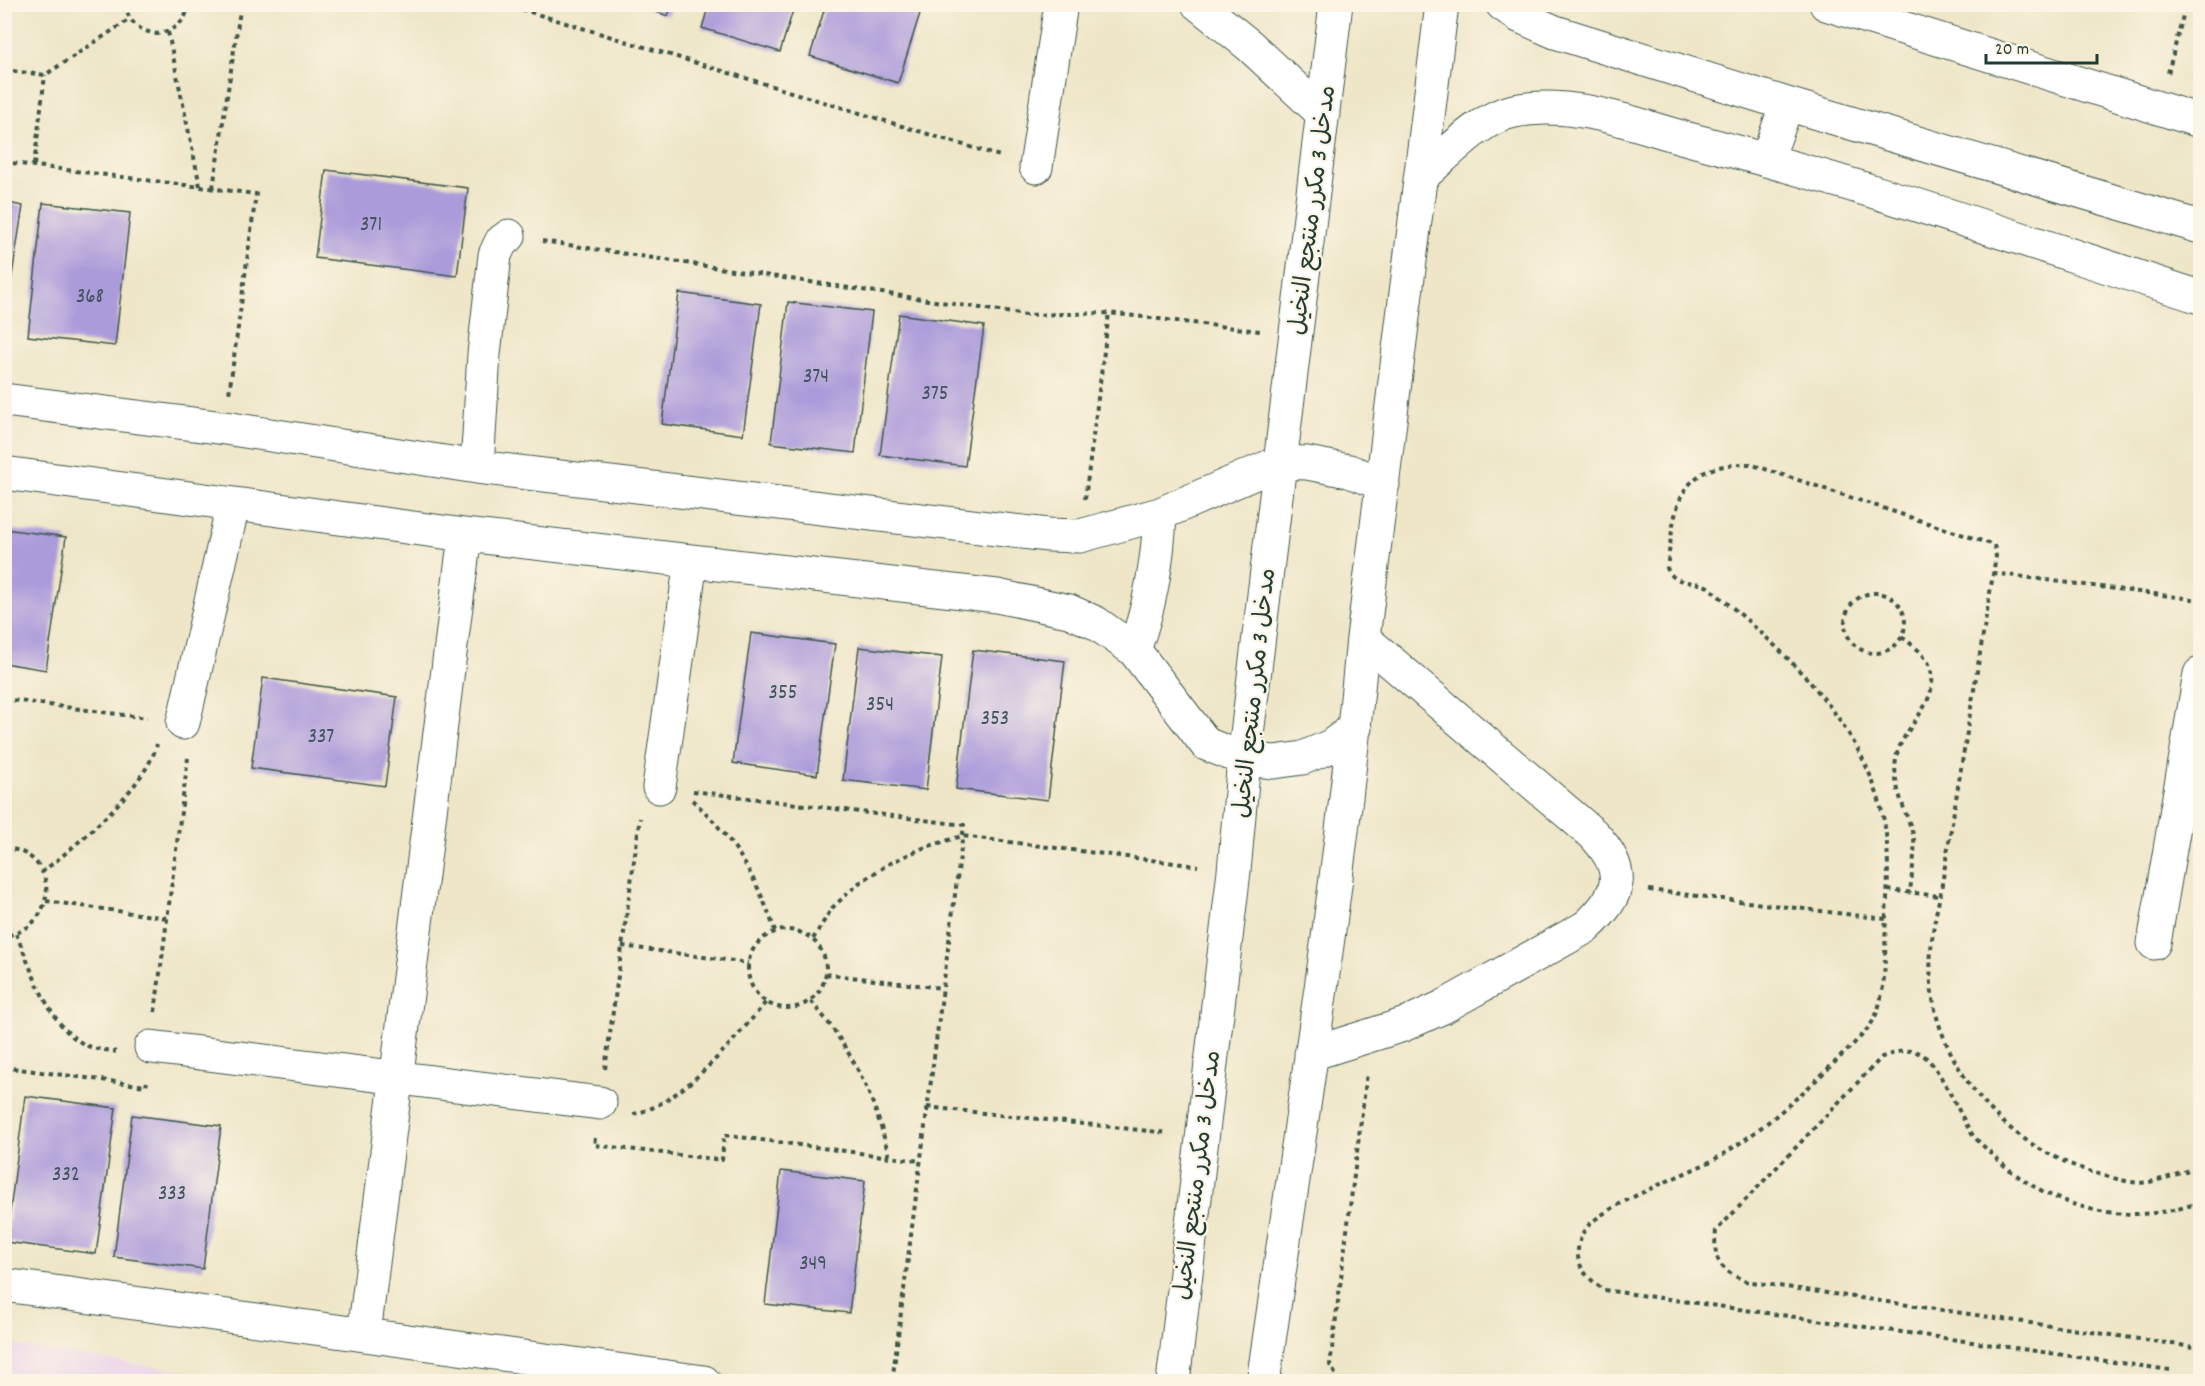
<svg xmlns="http://www.w3.org/2000/svg" width="2205" height="1386" viewBox="0 0 2205 1386" font-family="Dekko,'Playpen Sans Arabic',sans-serif">
<rect width="100%" height="100%" fill="#fcf5e5"/>
<filter id="ink" filterUnits="userSpaceOnUse"><feTurbulence type="fractalNoise" baseFrequency=".0167" numOctaves="2"/><feDisplacementMap in="SourceGraphic" scale="12" xChannelSelector="R" yChannelSelector="G"/><feConvolveMatrix kernelMatrix="1 2 1 2 8 2 1 2 1" color-interpolation-filters="sRGB"/></filter>
<filter id="wash" filterUnits="userSpaceOnUse"><feTurbulence type="fractalNoise" baseFrequency=".008" numOctaves="4" result="noise"/><feDisplacementMap in="SourceGraphic" scale="24" xChannelSelector="R" yChannelSelector="G"/><feGaussianBlur stdDeviation="1.35" result="paint"/><feColorMatrix in="noise" values="0 0 0 0 0 0 0 0 0 0 0 0 0 0 0 0 0 1.4 0 .05"/><feComposite in="paint" operator="in"/></filter>
<g filter="url(#wash)">
<rect width="100%" height="100%" fill="#eee6c7"/>
<path fill="#ebd1eb" d="M 4,1344 L 5,1344 L 246,1381 L 5,1381 Z"/>
<g id="blocks">
<path fill="#ac9bda" d="M 635,4 L 672,4 L 668,16 Z
M 709,4 L 795,4 L 780,52 L 702,28 Z
M 826,4 L 923,4 L 898,83 L 810,56 Z
M 326,170 L 468,188 L 457,276 L 315,258 Z
M 4,202 L 23,206 L 6,313 L 4,313 Z
M 43,203 L 130,213 L 115,346 L 28,336 Z
M 679,293 L 761,304 L 743,435 L 662,424 Z
M 788,302 L 872,312 L 855,453 L 771,443 Z
M 899,314 L 984,326 L 965,466 L 880,455 Z
M 4,529 L 66,537 L 46,670 L 4,663 Z
M 751,633 L 835,644 L 817,775 L 733,763 Z
M 859,647 L 942,657 L 926,790 L 843,780 Z
M 973,650 L 1065,661 L 1048,800 L 956,789 Z
M 263,678 L 397,697 L 385,786 L 251,768 Z
M 25,1096 L 116,1108 L 96,1254 L 6,1242 Z
M 132,1115 L 221,1126 L 203,1269 L 114,1257 Z
M 781,1171 L 865,1181 L 849,1313 L 765,1304 Z"/>
</g>
</g>
<g filter="url(#ink)">
<use href="#blocks" fill-opacity="0" stroke="#3e564a" stroke-width="1.5"/>
<g fill="none" stroke-linecap="round" stroke-linejoin="round">
<g stroke="#3e564a" stroke-width="35">
<path id="minor" d="M 1198,4 L 1250,46 L 1323,114
M 1502,4 L 1519,16 L 1555,32 L 1787,104 L 2200,227
M 1826,4 L 2200,121
M 1767,159 L 1787,104
M 1036,167 L 1061,4
M 1422,176 C 1448,154 1479,118 1514,111 C 1574,99 1635,125 1692,140 C 1863,184 2032,243 2200,297
M 4,400 L 225,428 L 477,467 L 1048,535 L 1080,536 L 1160,514 L 1280,462 L 1307,463 L 1349,471 L 1383,484
M 477,467 L 484,354 L 495,255 L 501,242 L 509,236
M 4,473 L 465,535 L 997,596 L 1069,611 L 1096,623 L 1134,650 L 1206,744 L 1244,759 L 1274,762 L 1303,758 L 1331,746 L 1355,728
M 1134,650 C 1151,604 1158,562 1160,514
M 183,723 L 233,505
M 659,787 L 691,561
M 2154,943 L 2200,674
M 151,1047 L 600,1103
M 1311,1054 L 1403,1025 L 1443,1007 L 1586,927 C 1622,894 1628,871 1593,834 L 1363,638
M 4,1285 L 704,1382
M 364,1334 L 465,535
M 1173,1382 L 1234,871 L 1244,759 L 1336,4
M 1263,1382 C 1299,1134 1340,887 1363,638 L 1442,4"/>
</g>
<path stroke="#3e564a" stroke-width="4" stroke-dasharray="4.5 4.5" stroke-linecap="butt" d="M 125,4 C 128,23 140,31 157,34 C 175,30 186,22 189,4
M 504,4 L 1003,157
M 168,32 L 200,186
M 4,70 L 45,75 L 130,19
M 2168,73 L 2186,4
M 4,162 L 256,194 L 229,394
M 34,165 L 45,75
M 213,188 L 241,4
M 542,241 L 1026,315 L 1109,313 L 1260,331
M 1085,499 L 1109,313
M 1993,573 L 2200,600
M1845 623a30 30 0 1 1 60 0a30 30 0 1 1-60 0Z
M 1902,637 C 1912,645 1926,654 1930,667 C 1942,704 1901,726 1896,759 C 1892,786 1905,808 1913,834 C 1917,847 1911,878 1910,893
M 4,699 L 147,718
M 693,791 L 964,825 L 892,1382
M 692,800 C 733,836 758,880 775,931
M 4,848 C 60,851 61,928 4,936
M 42,872 C 77,845 146,787 157,744
M 1649,890 L 1886,919
M 1888,890 L 1940,896
M 46,901 L 167,918
M748 969a39 39 0 1 1 78 0a39 39 0 1 1-78 0Z
M 16,934 C 33,971 50,1034 93,1048 C 100,1050 109,1050 116,1052
M 813,939 L 832,908 L 859,883 L 890,863 L 923,848 L 962,836 L 1198,866
M 622,946 L 748,963
M 826,974 L 942,988
M 811,1001 C 851,1048 875,1096 889,1157
M 155,1012 L 188,758
M 4,1067 L 146,1086 L 147,1082
M 605,1069 L 640,818
M 927,1107 L 1168,1133
M 633,1114 C 680,1106 737,1037 766,1002
M 595,1138 L 594,1145 L 722,1160 L 724,1135 L 920,1161
M 2200,1202 C 2129,1229 2049,1209 1995,1157 C 1987,1149 1978,1142 1972,1134 C 1960,1116 1938,1062 1921,1054 C 1908,1047 1894,1053 1882,1057 L 1716,1231 C 1713,1260 1718,1268 1745,1281 L 2200,1348
M 2170,1370 L 1604,1290 C 1583,1275 1570,1260 1583,1233 C 1594,1208 1688,1174 1715,1159 C 1759,1133 1797,1099 1834,1063 C 1846,1051 1861,1038 1871,1024 C 1889,997 1884,944 1886,913 C 1888,887 1889,859 1886,834 C 1873,734 1793,658 1720,597 C 1716,594 1712,590 1708,587 C 1693,579 1675,587 1667,568 C 1675,508 1675,463 1750,464 L 1994,545 L 1996,556 L 1940,896 C 1929,942 1925,985 1941,1030 C 1968,1102 2023,1151 2095,1173 C 2110,1177 2133,1185 2149,1182 C 2165,1179 2185,1172 2200,1165
M 1340,1382 L 1330,1365 L 1367,1073"/>
<use href="#minor" stroke="#fff" stroke-width="33"/>
</g>
</g>
<g text-anchor="middle" stroke-width="4.5" stroke-linejoin="round" paint-order="stroke">
<g font-size="21" fill="#42545e">
<text x="371" y="230">371</text>
<text x="90" y="302">368</text>
<text x="816" y="382">374</text>
<text x="935" y="399">375</text>
<text x="783" y="698">355</text>
<text x="880" y="710">354</text>
<text x="995" y="724">353</text>
<text x="321" y="742">337</text>
<text x="66" y="1180">332</text>
<text x="172" y="1199">333</text>
<text x="813" y="1269">349</text>
</g>
<g font-size="24" fill="#1f3d34" stroke="#fcf5e5">
<text transform="translate(1311 210) rotate(-83)" y="8">مدخل 3 مكرر منتجع النخيل</text>
<text transform="translate(1253 693) rotate(-84)" y="8">مدخل 3 مكرر منتجع النخيل</text>
<text transform="translate(1196 1175) rotate(-83)" y="8">مدخل 3 مكرر منتجع النخيل</text>
</g>
</g>
<rect width="2205" height="1386" fill="none" stroke="#fcf5e5" stroke-width="24"/>
<path d="M1986 54v9h111v-9" fill="none" stroke="#1f3d34" stroke-width="3"/>
<text x="1995" y="54" font-size="18" fill="#1f3d34" stroke="#fcf5e5" stroke-width="4.5" paint-order="stroke">20 m</text>
</svg>
